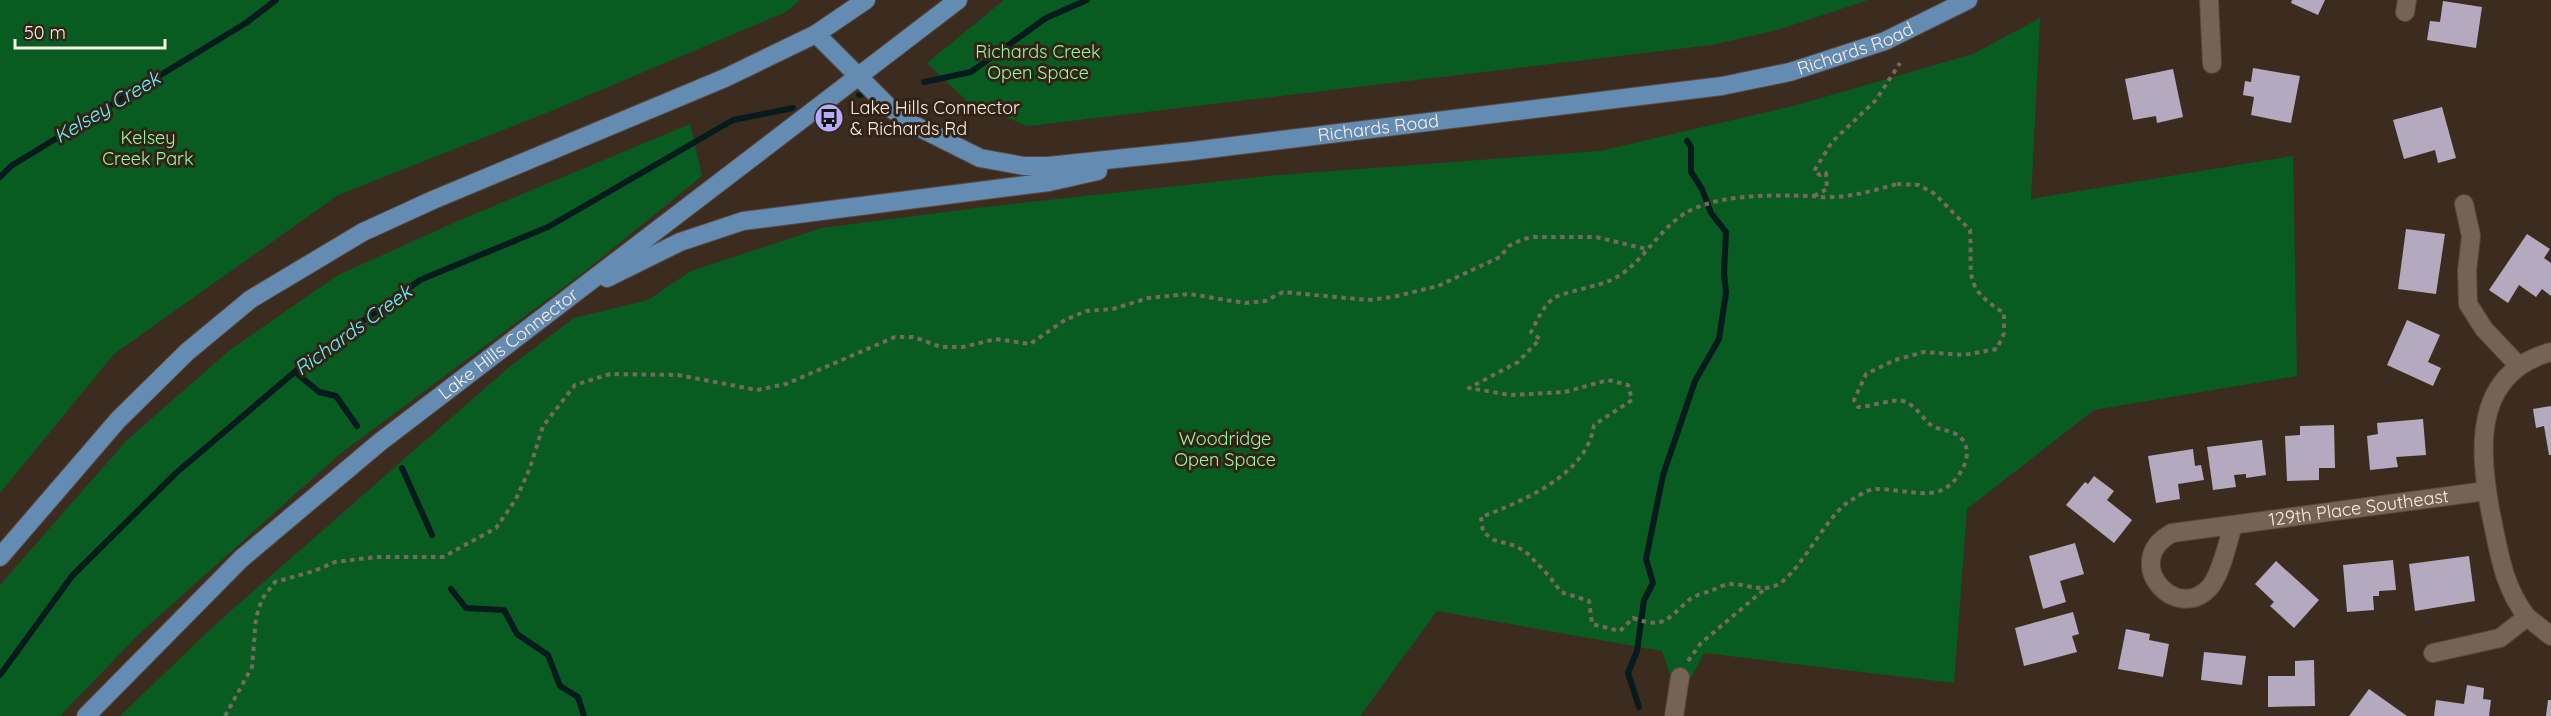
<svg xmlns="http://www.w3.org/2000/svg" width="2551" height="716" viewBox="0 0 2551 716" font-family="Quicksand,sans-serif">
<rect width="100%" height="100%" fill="#3c2c20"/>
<path fill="#085c21" d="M 0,0 L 800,0 L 786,12 L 551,111 L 338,195 L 114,354 L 0,493 Z
M 1004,0 L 1868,0 L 1777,30 L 1712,45 L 1028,126 L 968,102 L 927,63 Z
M 2040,18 L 2031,199 L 2293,156 L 2297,376 L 2094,410 L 1967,509 L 1954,683 L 1704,653 L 1691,678 L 1670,674 L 1662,651 L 1437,611 L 1360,716 L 120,716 L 217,623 L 508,368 L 574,318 L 648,300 L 691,271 L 822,228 L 976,208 L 1268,176 L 1600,151 L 1797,105 L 1973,54 Z
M 690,124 L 702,176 L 584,272 L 340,454 L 139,634 L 60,716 L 0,716 L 0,585 L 127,440 L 230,350 L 338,275 L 458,221 Z"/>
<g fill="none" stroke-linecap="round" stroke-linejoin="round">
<path stroke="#081b1c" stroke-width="6" d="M 924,82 L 971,72 L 1046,18 L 1087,0
M 859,95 L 861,95
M 0,177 L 11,166 L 246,23 L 276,0
M 295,372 L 319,392 L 336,396 L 357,426
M 402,468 L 432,535
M 451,589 L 466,608 L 504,610 L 517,634 L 548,655 L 560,686 L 578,697 L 584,716
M 0,675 L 72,576 L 176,473 L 311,358 L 420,280 L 548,227 L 733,120 L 793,108
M 1639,707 L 1628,673 L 1637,651 L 1644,600 L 1653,583 L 1646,559 L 1663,475 L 1695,381 L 1719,339 L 1726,293 L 1724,273 L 1726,232 L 1711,213 L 1702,189 L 1691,172 L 1691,147 L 1687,141"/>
</g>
<path fill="#b4a9be" d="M 2292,0 L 2325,0 L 2318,15 L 2291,3 Z
M 2443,1 L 2482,7 L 2476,48 L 2427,40 L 2430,21 L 2440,22 Z
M 2253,68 L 2300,76 L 2291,123 L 2251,115 L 2254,97 L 2243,95 L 2245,81 L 2251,82 Z
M 2173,69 L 2183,117 L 2157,123 L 2156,116 L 2133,120 L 2125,79 Z
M 2442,107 L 2456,158 L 2438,163 L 2435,150 L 2404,159 L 2393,120 Z
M 2406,229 L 2445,234 L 2436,294 L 2398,289 Z
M 2527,234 L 2550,249 L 2544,258 L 2551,263 L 2551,296 L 2542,289 L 2536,297 L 2519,285 L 2508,303 L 2489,290 Z
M 2407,320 L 2440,335 L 2428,362 L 2441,368 L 2433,386 L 2387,365 Z
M 2551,406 L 2551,455 L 2549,455 L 2544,426 L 2536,428 L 2533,409 Z
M 2423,419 L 2426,455 L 2396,457 L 2398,467 L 2370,470 L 2367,436 L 2378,434 L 2377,423 Z
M 2334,425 L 2335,468 L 2319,468 L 2319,480 L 2287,481 L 2285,436 L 2300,435 L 2300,426 Z
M 2262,440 L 2266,475 L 2246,478 L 2246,474 L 2234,475 L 2236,487 L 2213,490 L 2207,447 Z
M 2193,449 L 2195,466 L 2201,465 L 2204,480 L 2178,484 L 2180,499 L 2156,503 L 2148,456 Z
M 2094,476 L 2114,491 L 2107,500 L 2132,520 L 2114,543 L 2066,505 L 2085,482 L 2088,484 Z
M 2075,543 L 2084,574 L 2060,581 L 2066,602 L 2043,609 L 2029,556 Z
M 2469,556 L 2475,601 L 2415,611 L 2409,564 Z
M 2393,560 L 2396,590 L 2379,591 L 2379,596 L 2373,596 L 2374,610 L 2347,612 L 2343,565 Z
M 2276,561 L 2319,600 L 2294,628 L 2270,606 L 2274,602 L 2255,584 Z
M 2073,612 L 2079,634 L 2072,636 L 2077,652 L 2024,666 L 2015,628 Z
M 2126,629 L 2150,634 L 2149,640 L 2169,644 L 2163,677 L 2118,669 Z
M 2204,652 L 2246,656 L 2242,685 L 2201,680 Z
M 2314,660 L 2315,706 L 2268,707 L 2268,676 L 2295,676 L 2295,661 Z
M 2467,685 L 2484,688 L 2483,699 L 2491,700 L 2489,716 L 2434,716 L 2436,700 L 2464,704 Z
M 2369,689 L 2407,716 L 2349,716 Z
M 2548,700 L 2551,700 L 2551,716 L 2546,716 Z"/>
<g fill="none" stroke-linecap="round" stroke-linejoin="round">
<g stroke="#57493f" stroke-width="20">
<g id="minor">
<path d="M 2209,0 L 2212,64"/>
<path d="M 2405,12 L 2407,0"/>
<path d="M 2464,204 L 2471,236 L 2467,271 L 2468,304 L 2484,329 L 2518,365"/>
<path id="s1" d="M 2233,525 C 2228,542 2221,574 2210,587 C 2176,625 2120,561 2172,533 L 2486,491"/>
<path d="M 2527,617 C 2505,589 2500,558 2493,524 C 2479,458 2469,374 2551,352"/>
<path d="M 2433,653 L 2500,638 L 2527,617 L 2551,636"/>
<path d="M 1674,716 L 1680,677"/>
</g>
</g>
<g stroke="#57493f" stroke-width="20">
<g id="major">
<path id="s2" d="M 816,34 L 889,107 L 912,124 L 980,158 L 1024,166 L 1048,166 L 1192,151 L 1722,86 L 1790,72 L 1885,41 L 1968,0"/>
<path d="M 607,278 L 680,242 L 743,221 L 1049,182 L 1098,171"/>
<path d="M 0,557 L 118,420 L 187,352 L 251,299 L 363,232 L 433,200 L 725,78 L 816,34 L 866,0"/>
<path id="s3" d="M 86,716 L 241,559 L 380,442 L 958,0"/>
</g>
</g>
<path stroke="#77695e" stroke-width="4" stroke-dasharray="4.5 4.5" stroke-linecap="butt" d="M 1897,184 L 1919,185 L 1935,194 L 1970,230 C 1973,275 1961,286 2004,313 L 2004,333 L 1997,349 L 1964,355 L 1924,352 L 1895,360 L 1866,374 L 1854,400 L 1858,407 C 1870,407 1894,398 1903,401 C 1916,405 1921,417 1931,425 C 1939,431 1951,429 1960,437 C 1977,452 1959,482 1942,490 C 1926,498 1894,488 1874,489 C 1866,490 1857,497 1850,501 C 1829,513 1804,564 1783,581 C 1766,595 1749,584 1730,584 C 1725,584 1718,588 1713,590 C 1705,593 1694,595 1688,601 C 1666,620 1664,629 1633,618 L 1620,631 L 1592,624 L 1589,601 L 1561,592 L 1549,576 L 1528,554 L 1516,546 L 1494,540 L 1483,532 L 1481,517 C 1523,501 1587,475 1594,425 L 1632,400 L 1628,385 L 1608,380 L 1565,392 L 1510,395 L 1469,388 L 1518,362 L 1540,339 L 1531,332 C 1538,319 1543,306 1554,298 C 1560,293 1599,286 1611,280 C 1646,264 1660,221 1698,207 C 1730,194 1776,195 1811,196 C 1817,196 1823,198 1830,197 C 1853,197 1875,190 1897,184 Z
M 1814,196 L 1827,189 L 1826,173 L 1820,175 L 1814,171 L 1832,142 L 1876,100 L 1900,63
M 1688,661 L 1701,643 L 1765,589
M 225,716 L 252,667 L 256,618 L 262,599 L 275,582 L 314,571 L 335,562 L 376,557 L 443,557 L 496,528 L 516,499 L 530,468 L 543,426 L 575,385 L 610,374 L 678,375 L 757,390 L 786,384 L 895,337 L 914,337 L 941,347 L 963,347 L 996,339 L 1030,344 L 1065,320 L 1086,311 L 1113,309 L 1148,298 L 1189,294 L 1245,303 L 1265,301 L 1283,292 L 1368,300 L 1393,297 L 1438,286 L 1500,257 L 1509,246 L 1523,239 L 1534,237 L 1596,237 L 1646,249"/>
<use href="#minor" stroke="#756355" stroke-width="18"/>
<use href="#major" stroke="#648bb1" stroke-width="18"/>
</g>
<defs>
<g id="bus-disc" transform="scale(1.5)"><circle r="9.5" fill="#b6abf8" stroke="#322316"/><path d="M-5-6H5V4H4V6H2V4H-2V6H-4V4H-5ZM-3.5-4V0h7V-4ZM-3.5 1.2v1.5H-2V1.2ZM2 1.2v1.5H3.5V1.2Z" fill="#111"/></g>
</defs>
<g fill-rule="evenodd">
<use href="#bus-disc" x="829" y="118"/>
</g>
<g text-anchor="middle" stroke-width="6" stroke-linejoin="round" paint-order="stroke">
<g font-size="18" fill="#fbf0e8" stroke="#322316">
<text dy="6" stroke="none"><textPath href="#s2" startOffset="1094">Richards Road</textPath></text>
<text dy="6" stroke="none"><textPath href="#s2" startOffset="609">Richards Road</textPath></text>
<text dy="6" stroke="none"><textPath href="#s3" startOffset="564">Lake Hills Connector</textPath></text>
<text dy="6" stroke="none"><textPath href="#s1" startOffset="376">129th Place Southeast</textPath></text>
</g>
<g font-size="18" fill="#94faa2" stroke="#322316">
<text x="1038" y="58">Richards Creek<tspan x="1038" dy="21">Open Space</tspan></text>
<text x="148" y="144">Kelsey<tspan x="148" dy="21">Creek Park</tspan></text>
<text x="1225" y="445">Woodridge<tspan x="1225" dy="21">Open Space</tspan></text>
</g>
<g font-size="18" fill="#fbf0e8" stroke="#322316" text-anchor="start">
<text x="850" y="114">Lake Hills Connector<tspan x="850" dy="21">&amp; Richards Rd</tspan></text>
</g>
<g font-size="20" font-style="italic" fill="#65f5fc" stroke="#322316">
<text transform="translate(107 107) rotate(-31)" y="7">Kelsey Creek</text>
<text transform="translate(353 330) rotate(-36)" y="7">Richards Creek</text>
</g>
</g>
<path d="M15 39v9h150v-9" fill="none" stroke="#fbf0e8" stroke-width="3"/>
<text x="24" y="39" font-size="18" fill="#fbf0e8" stroke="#322316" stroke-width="4.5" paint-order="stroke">50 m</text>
</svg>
